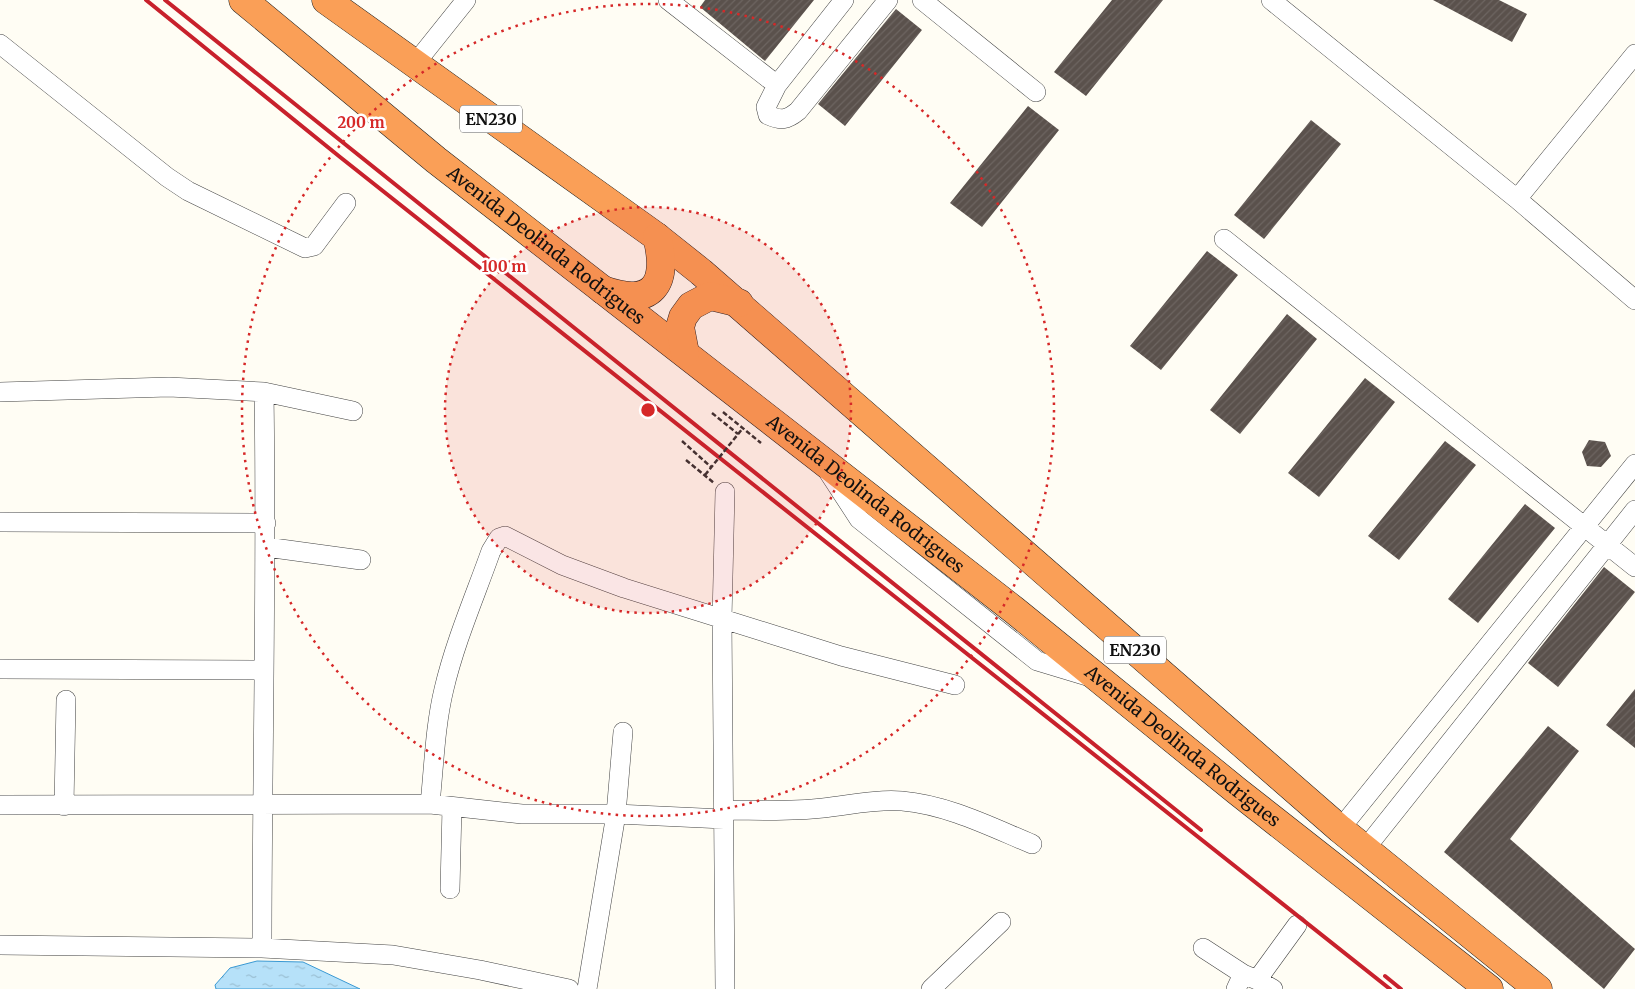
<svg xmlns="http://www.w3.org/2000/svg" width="1635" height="989" viewBox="0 0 1635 989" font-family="Merriweather,serif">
<defs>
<pattern id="water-ripples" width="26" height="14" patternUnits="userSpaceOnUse" patternTransform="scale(1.25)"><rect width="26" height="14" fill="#b6e1f9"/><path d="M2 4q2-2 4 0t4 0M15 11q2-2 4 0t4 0" fill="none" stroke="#9bc0d4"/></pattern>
<pattern id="building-hatch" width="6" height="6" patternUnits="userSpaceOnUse" patternTransform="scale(1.25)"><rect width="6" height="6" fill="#5a514c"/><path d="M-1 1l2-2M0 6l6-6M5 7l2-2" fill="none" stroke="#6d6561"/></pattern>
</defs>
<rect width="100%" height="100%" fill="#fffdf4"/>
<path fill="url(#water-ripples)" stroke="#3a99d3" d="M 257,961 L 303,962 L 360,989 L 216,989 L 215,985 L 230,968 Z"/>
<path fill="url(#building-hatch)" d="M 705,0 L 814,0 L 765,61 L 700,7 Z
M 1112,0 L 1163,0 L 1086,96 L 1054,72 Z
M 1433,0 L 1499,0 L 1527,14 L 1512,42 Z
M 896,9 L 922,30 L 845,126 L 818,104 Z
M 1028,106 L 1059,130 L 982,227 L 950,203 Z
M 1311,120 L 1341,144 L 1264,239 L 1234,215 Z
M 1207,251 L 1238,275 L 1161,370 L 1130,346 Z
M 1287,314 L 1317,339 L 1240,434 L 1210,410 Z
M 1365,378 L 1395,402 L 1319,497 L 1288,473 Z
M 1589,440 L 1605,442 L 1611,456 L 1601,467 L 1587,466 L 1582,452 Z
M 1445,441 L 1476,465 L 1399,560 L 1368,536 Z
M 1525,504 L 1555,528 L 1478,623 L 1448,599 Z
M 1604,567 L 1635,592 L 1558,687 L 1528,663 Z
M 1635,689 L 1635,748 L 1606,725 Z
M 1548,726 L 1579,751 L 1510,839 L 1635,949 L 1604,989 L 1444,852 Z"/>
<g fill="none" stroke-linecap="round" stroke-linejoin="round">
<g stroke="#434343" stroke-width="20">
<path id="minor" d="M 668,0 L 777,85
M 844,0 L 777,85 L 766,107 L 768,115 C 781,121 787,120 798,111 L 888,0
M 922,0 L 1036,92
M 1271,0 L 1517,199 L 1635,300
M 0,44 L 167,177 L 188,191 L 305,248 L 314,246 L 346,203
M 414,65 L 466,0
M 1517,199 L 1635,54
M 1224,239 L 1635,567
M 0,392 L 169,387 L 264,392 L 353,411
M 829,473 L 859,519 L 1037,661 L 1090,677
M 0,522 L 266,523
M 266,547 L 361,560
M 0,669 L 264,670
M 430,804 C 434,766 435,726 444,689 C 455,642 475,596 491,551 L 499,538 L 505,536 L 562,565 L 624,588 L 841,656 L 955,685
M 0,805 L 430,804 L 522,814 L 616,814 L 724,819
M 64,806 L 66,700
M 724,810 C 757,810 790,812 823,808 C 850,805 876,799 902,801 C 948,805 991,827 1032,844
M 1340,829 L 1635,464
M 1365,849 L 1635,510
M 450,889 L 452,807
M 0,945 L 262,948 L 393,955 L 480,970 L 569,989
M 262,948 C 262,763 267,578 264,392
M 1203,948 L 1243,974
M 1257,980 L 1273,989
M 587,989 L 616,814 L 623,732
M 725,989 L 722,619 L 725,492
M 931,989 L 1001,922
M 1236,989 L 1243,974 L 1257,980 L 1297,925"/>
</g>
<g stroke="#212121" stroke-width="29">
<g id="highway">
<path id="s1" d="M 243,0 L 436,160 L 1014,610 L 1237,791 L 1489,989"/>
<path d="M 326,0 L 657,237 L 701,272 L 1340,829 L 1538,989"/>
<path d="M 603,290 C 653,308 669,284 657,237"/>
<path d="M 685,353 L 680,327 L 683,317 L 691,306 L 710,296 L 739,303"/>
</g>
</g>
<path stroke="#323232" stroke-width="2.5" stroke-dasharray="5 2.5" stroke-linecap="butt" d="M 723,412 L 761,443
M 712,413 L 738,434
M 682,441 L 711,467
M 686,460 L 714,483"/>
<use href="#minor" stroke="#fff" stroke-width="19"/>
<use href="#highway" stroke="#fa9f57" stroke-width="28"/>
<path stroke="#c8212c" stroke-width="4" d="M 146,0 L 340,157 L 1390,989
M 165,0 L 1201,830
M 1385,976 L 1401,989"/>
<path stroke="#323232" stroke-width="2.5" stroke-dasharray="5 2.5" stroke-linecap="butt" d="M 705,475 L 743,428"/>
</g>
<circle cx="648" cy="410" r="203" fill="#d62828" fill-opacity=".12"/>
<g fill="none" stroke="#d62828" stroke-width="2.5" stroke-dasharray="2.5 5">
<circle cx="648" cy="410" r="203"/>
<circle cx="648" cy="410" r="406"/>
</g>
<g text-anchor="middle" stroke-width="5" stroke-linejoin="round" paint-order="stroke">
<g fill="#fff" stroke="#585858" stroke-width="1">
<rect x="460" y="105.5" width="62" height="27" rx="4"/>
<rect x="1104" y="636.5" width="62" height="27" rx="4"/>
</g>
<g font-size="16" font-weight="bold" fill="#101010">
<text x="491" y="125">EN230</text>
<text x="1135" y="656">EN230</text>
</g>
<g font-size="18" fill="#101010" stroke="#fff">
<text dy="6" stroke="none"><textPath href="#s1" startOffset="390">Avenida Deolinda Rodrigues</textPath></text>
<text dy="6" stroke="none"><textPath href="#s1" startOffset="795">Avenida Deolinda Rodrigues</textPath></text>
<text dy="6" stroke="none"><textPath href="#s1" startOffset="1200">Avenida Deolinda Rodrigues</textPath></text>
</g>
</g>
<circle cx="648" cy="410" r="8" fill="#d62828" stroke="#fff" stroke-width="2.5"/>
<g font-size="15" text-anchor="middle" font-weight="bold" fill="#d62828" stroke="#fff" stroke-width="5" stroke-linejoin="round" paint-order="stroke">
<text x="361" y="128">200 m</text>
<text x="504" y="272">100 m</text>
</g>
</svg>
